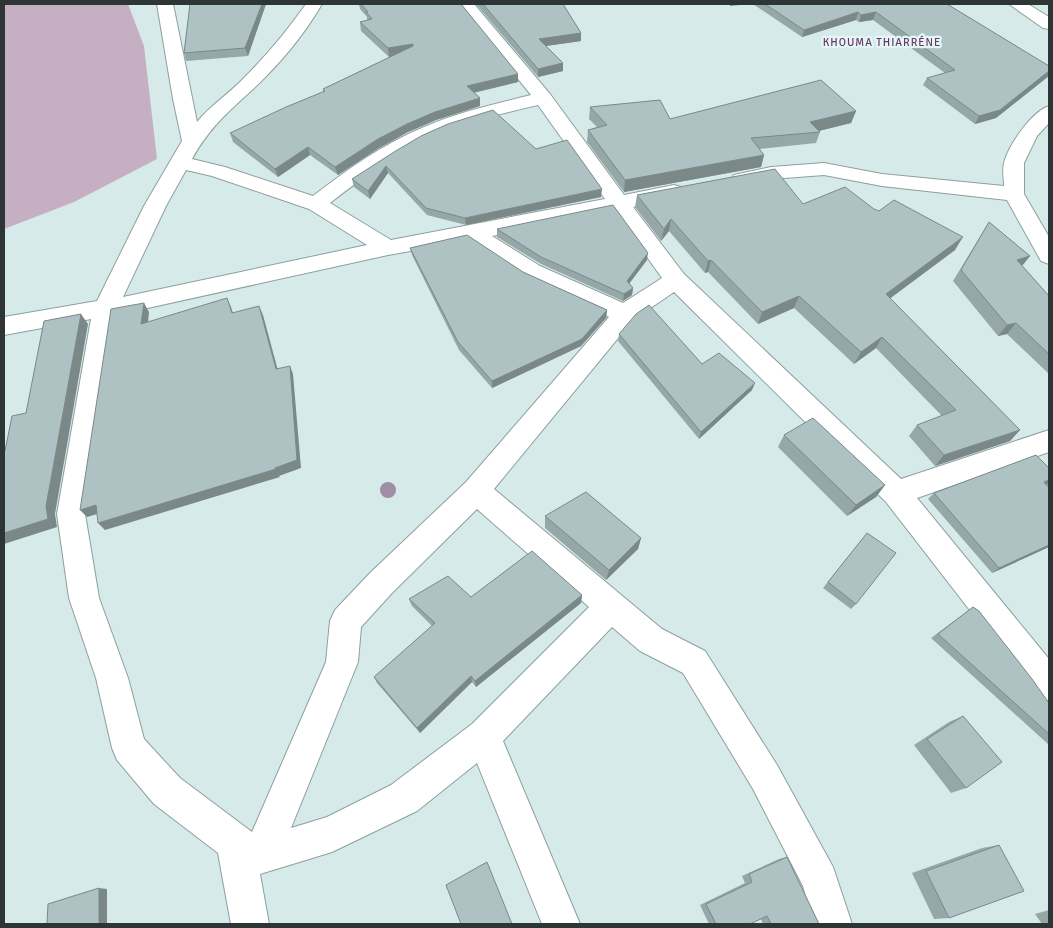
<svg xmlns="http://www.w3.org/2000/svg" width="1053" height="928" viewBox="0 0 1053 928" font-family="Signika,sans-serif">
<rect width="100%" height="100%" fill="#d6eaea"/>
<path fill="#c7afc3" d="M 4,4 L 128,4 L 144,46 L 157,159 L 74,202 L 4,229 Z"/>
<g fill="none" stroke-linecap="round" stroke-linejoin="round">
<g stroke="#8d9f9f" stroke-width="2">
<path id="street" d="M 157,4 L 173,4 L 197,122 C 210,106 227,95 242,80 C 266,56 287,31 306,4 L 322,4 C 304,35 279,65 252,90 C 227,113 209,128 192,159 L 225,167 L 313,196 C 348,169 383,144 424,127 C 458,112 495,104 531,95 L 458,4 L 474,4 L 550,94 L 624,195 L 674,185 L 681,187 L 684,192 L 681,197 L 633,207 L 684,274 L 901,479 L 1049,430 L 1049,452 L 917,498 L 1049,659 L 1049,701 L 1037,697 L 886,502 L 674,292 L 633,320 L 494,489 L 662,629 L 705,651 L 777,765 L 833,867 L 852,924 L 814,924 L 803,886 L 753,789 L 683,673 L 640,651 L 612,627 L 503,741 L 580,924 L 542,924 L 477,763 L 417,811 L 332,852 L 260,874 L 269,924 L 231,924 L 218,853 L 154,804 L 117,760 L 112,748 L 96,678 L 69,598 L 57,514 L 91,319 L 4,335 L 4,317 L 97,301 L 144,206 L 182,141 L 173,99 ZM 538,105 L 605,199 L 391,240 L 330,203 C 363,177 397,153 436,135 C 469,121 504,113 538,105 ZM 186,170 L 212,176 L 309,209 L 367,245 L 123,297 L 166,206 ZM 614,211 L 662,278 L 623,303 L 540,266 L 492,236 ZM 468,241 L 524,278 L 609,317 L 466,482 L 370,573 L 335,610 L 330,621 L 326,662 L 252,832 L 180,778 L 144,739 L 128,678 L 99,598 L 85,514 L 116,315 L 388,255 ZM 477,509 L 589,607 L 472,724 L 391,785 L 327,817 L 291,828 L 358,662 L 361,627 L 392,593 Z
M 1009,4 L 1028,4 L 1049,17 L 1049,29 L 1043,28 Z
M 1049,106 L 1049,123 L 1037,136 L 1024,163 L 1024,194 L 1049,237 L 1049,264 L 1041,261 L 1007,200 L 882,186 L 824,175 L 771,179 L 741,185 L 734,183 L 731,179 L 734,175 L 771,167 L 824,163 L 882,174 L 1004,186 C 1004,179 1002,170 1004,163 C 1008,146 1032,111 1049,106 Z"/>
</g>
<use href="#street" fill="#fff" fill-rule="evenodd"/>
</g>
<circle fill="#9f8ea5" cx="388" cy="490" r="8"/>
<path fill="#96a7a8" d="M 190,4 L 266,4 L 248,56 L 186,61 L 184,53 Z
M 359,4 L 461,4 L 518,82 L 474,93 L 480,106 L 436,120 L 408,132 L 379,148 L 338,175 L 310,155 L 278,177 L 233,142 L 230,133 L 323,92 L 323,89 L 392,56 L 389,57 L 361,31 L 360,22 L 367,20 L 367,17 L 360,9 Z
M 476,4 L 563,4 L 581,33 L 581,41 L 546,46 L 563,63 L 563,71 L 538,77 Z
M 753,4 L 947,4 L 1049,66 L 1049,75 L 996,118 L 975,124 L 923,85 L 927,78 L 945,73 L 873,20 L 859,22 L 856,20 L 802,37 Z
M 590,107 L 670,119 L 856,111 L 851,123 L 819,131 L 820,132 L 816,143 L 759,149 L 764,155 L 761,167 L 624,192 L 587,142 L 588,130 L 597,127 L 589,119 Z
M 448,124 L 536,149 L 601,197 L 466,225 L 427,215 L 388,173 L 370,199 L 354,187 L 352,179 Z
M 637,195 L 874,209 L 955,250 L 890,298 L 1020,430 L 1010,441 L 935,466 L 909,436 L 917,425 L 942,416 L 876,348 L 854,364 L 794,308 L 758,324 L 708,272 L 705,273 L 669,231 L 661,241 L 635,207 Z
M 989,222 L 1030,256 L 1022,266 L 1049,296 L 1049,374 L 1007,334 L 998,336 L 953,281 Z
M 497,229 L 647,260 L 629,283 L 633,288 L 632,295 L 623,301 L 541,264 L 497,237 Z
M 410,248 L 523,272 L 607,310 L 606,318 L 581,346 L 492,388 L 459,350 L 412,255 Z
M 619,334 L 702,364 L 752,390 L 699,439 L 618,341 Z
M 784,435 L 885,485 L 876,497 L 847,516 L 778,447 Z
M 1049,468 L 1049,484 L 1047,485 L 1049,488 L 1049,547 L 992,573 L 928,499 L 934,493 Z
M 545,516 L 641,538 L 638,549 L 606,580 L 545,528 Z
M 867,533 L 856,604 L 851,609 L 823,588 Z
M 582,595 L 581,603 L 476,687 L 472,682 L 420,733 L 377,683 L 374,677 L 432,626 L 412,606 L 409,599 Z
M 973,607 L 1049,703 L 1049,745 L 931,638 Z
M 963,716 L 966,788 L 951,793 L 914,745 L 949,722 Z
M 999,845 L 949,918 L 934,919 L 912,873 L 982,848 Z
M 787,857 L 819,924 L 763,924 L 761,919 L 750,924 L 709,924 L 700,905 L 745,883 L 742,876 L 779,859 Z
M 1049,910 L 1049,924 L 1042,924 L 1035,914 Z"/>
<path fill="#7a8888" d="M 262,4 L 266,4 L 248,56 L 245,48 Z
M 730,4 L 749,4 L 730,6 Z
M 858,12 L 856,20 L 802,37 L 804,30 Z
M 876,12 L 873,20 L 859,22 L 861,15 Z
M 581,33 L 581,41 L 539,47 L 539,39 Z
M 413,44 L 414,52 L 389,57 L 388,48 Z
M 563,63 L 563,71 L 538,77 L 538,69 Z
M 1049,71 L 1049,76 L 996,118 L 975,124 L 979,116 Z
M 518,74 L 518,82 L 467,94 L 467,86 Z
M 480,98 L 480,106 L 436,120 L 408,132 L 379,148 L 338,175 L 335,167 L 378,139 L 407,124 L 435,112 Z
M 856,111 L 851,123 L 814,132 L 810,122 Z
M 308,147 L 310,155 L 278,177 L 275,169 Z
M 764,155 L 761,167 L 624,192 L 625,180 Z
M 386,166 L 388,173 L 370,199 L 368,191 Z
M 602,189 L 601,197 L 466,225 L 465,218 Z
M 671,219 L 669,231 L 661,241 L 664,229 Z
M 963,237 L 955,250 L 880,306 L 886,294 Z
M 648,253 L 647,260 L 626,288 L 627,281 Z
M 1030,256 L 1021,267 L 1017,260 Z
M 711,260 L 708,272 L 705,273 L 708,261 Z
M 633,288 L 632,295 L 623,301 L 624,294 Z
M 799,296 L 794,308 L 758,324 L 762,312 Z
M 227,298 L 231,307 L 236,322 L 232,313 Z
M 144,303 L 149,312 L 147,333 L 141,324 Z
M 259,306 L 263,315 L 280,378 L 276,369 Z
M 607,310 L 606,318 L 581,346 L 492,388 L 492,381 Z
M 81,314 L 88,324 L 55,514 L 57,527 L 4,544 L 4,533 L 46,506 Z
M 1016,323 L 1007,334 L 998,336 L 1007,325 Z
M 882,337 L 876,348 L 854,364 L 861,352 Z
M 290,366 L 293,374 L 301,468 L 279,476 L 280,477 L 105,530 L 98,523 L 275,468 Z
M 755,383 L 752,390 L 699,439 L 701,432 Z
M 1020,430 L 1010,441 L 935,466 L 944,455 Z
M 1049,480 L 1049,484 L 1037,488 L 1044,482 Z
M 885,485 L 876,497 L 847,516 L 856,505 Z
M 96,505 L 104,512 L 87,517 L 80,510 Z
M 641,538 L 638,549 L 606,580 L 609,570 Z
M 1049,545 L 1049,547 L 992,573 L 999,568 Z
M 582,595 L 581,603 L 476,687 L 475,681 Z
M 471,676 L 472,682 L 420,733 L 417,728 Z
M 99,888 L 107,889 L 107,924 L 99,924 Z"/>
<path fill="#afc2c3" stroke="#7a8888" d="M 190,4 L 262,4 L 245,48 L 184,53 Z
M 361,4 L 461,4 L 518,74 L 467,86 L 480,98 L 435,112 L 407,124 L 378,139 L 335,167 L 308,147 L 275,169 L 230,133 L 286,107 L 325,91 L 323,89 L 413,46 L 413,44 L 388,48 L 360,22 L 372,19 L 366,12 L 368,12 Z
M 483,4 L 563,4 L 581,33 L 539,39 L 563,63 L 538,69 Z
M 765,4 L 947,4 L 1049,66 L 1049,71 L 1000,110 L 979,116 L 927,78 L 955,70 L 876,12 L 861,15 L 858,12 L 804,30 Z
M 821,80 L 856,111 L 810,122 L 820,132 L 751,138 L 764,155 L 625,180 L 588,130 L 607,125 L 590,107 L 660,100 L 670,119 Z
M 493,110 L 536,149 L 567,140 L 602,189 L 465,218 L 426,208 L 386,166 L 368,191 L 352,179 L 394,152 L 421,136 L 448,124 Z
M 775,169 L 803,204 L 845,187 L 874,209 L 879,211 L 894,200 L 963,237 L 886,294 L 1020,430 L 944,455 L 917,425 L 956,410 L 882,337 L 861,352 L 799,296 L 762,312 L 711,260 L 708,261 L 671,219 L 664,229 L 637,195 Z
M 613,205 L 648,253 L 627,281 L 633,288 L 624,294 L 541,257 L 497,229 Z
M 989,222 L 1030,256 L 1017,260 L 1049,296 L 1049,354 L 1016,323 L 1007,325 L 961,270 Z
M 467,235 L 523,272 L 607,310 L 582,339 L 492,381 L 458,342 L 410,248 Z
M 227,298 L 232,313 L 259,306 L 276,369 L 290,366 L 297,460 L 275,468 L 276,469 L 98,523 L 96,505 L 80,510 L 111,309 L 144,303 L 141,324 Z
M 649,305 L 702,364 L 719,353 L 755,383 L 701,432 L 619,334 L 636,314 Z
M 81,314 L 46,506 L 48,519 L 4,533 L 4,451 L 5,451 L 12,416 L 26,413 L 44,321 Z
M 813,418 L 885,485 L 856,505 L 784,435 Z
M 1036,455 L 1049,468 L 1049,480 L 1044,482 L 1049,488 L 1049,545 L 999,568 L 934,493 Z
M 586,492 L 641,538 L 609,570 L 545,516 Z
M 867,533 L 896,553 L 856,604 L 828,582 Z
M 532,551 L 582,595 L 475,681 L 471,676 L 417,728 L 374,677 L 435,623 L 409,599 L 448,576 L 471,597 Z
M 973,607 L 979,611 L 1032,679 L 1049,703 L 1049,734 L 938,634 Z
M 963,716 L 1002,762 L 966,788 L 927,739 Z
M 999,845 L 1024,891 L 949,918 L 926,871 Z
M 787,857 L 819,924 L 771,924 L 767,916 L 750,924 L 716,924 L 706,904 L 752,882 L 749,874 Z
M 487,862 L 512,924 L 461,924 L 446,885 Z
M 99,888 L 99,924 L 47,924 L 48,904 Z"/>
<g text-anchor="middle" stroke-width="4.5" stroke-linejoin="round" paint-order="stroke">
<g font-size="11" letter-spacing="1" fill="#6b3766" stroke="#e4f7f7">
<text x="882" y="46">KHOUMA THIARRÉNE</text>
</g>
</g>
<rect width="1053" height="928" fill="none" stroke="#2d3535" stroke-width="10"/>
</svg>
